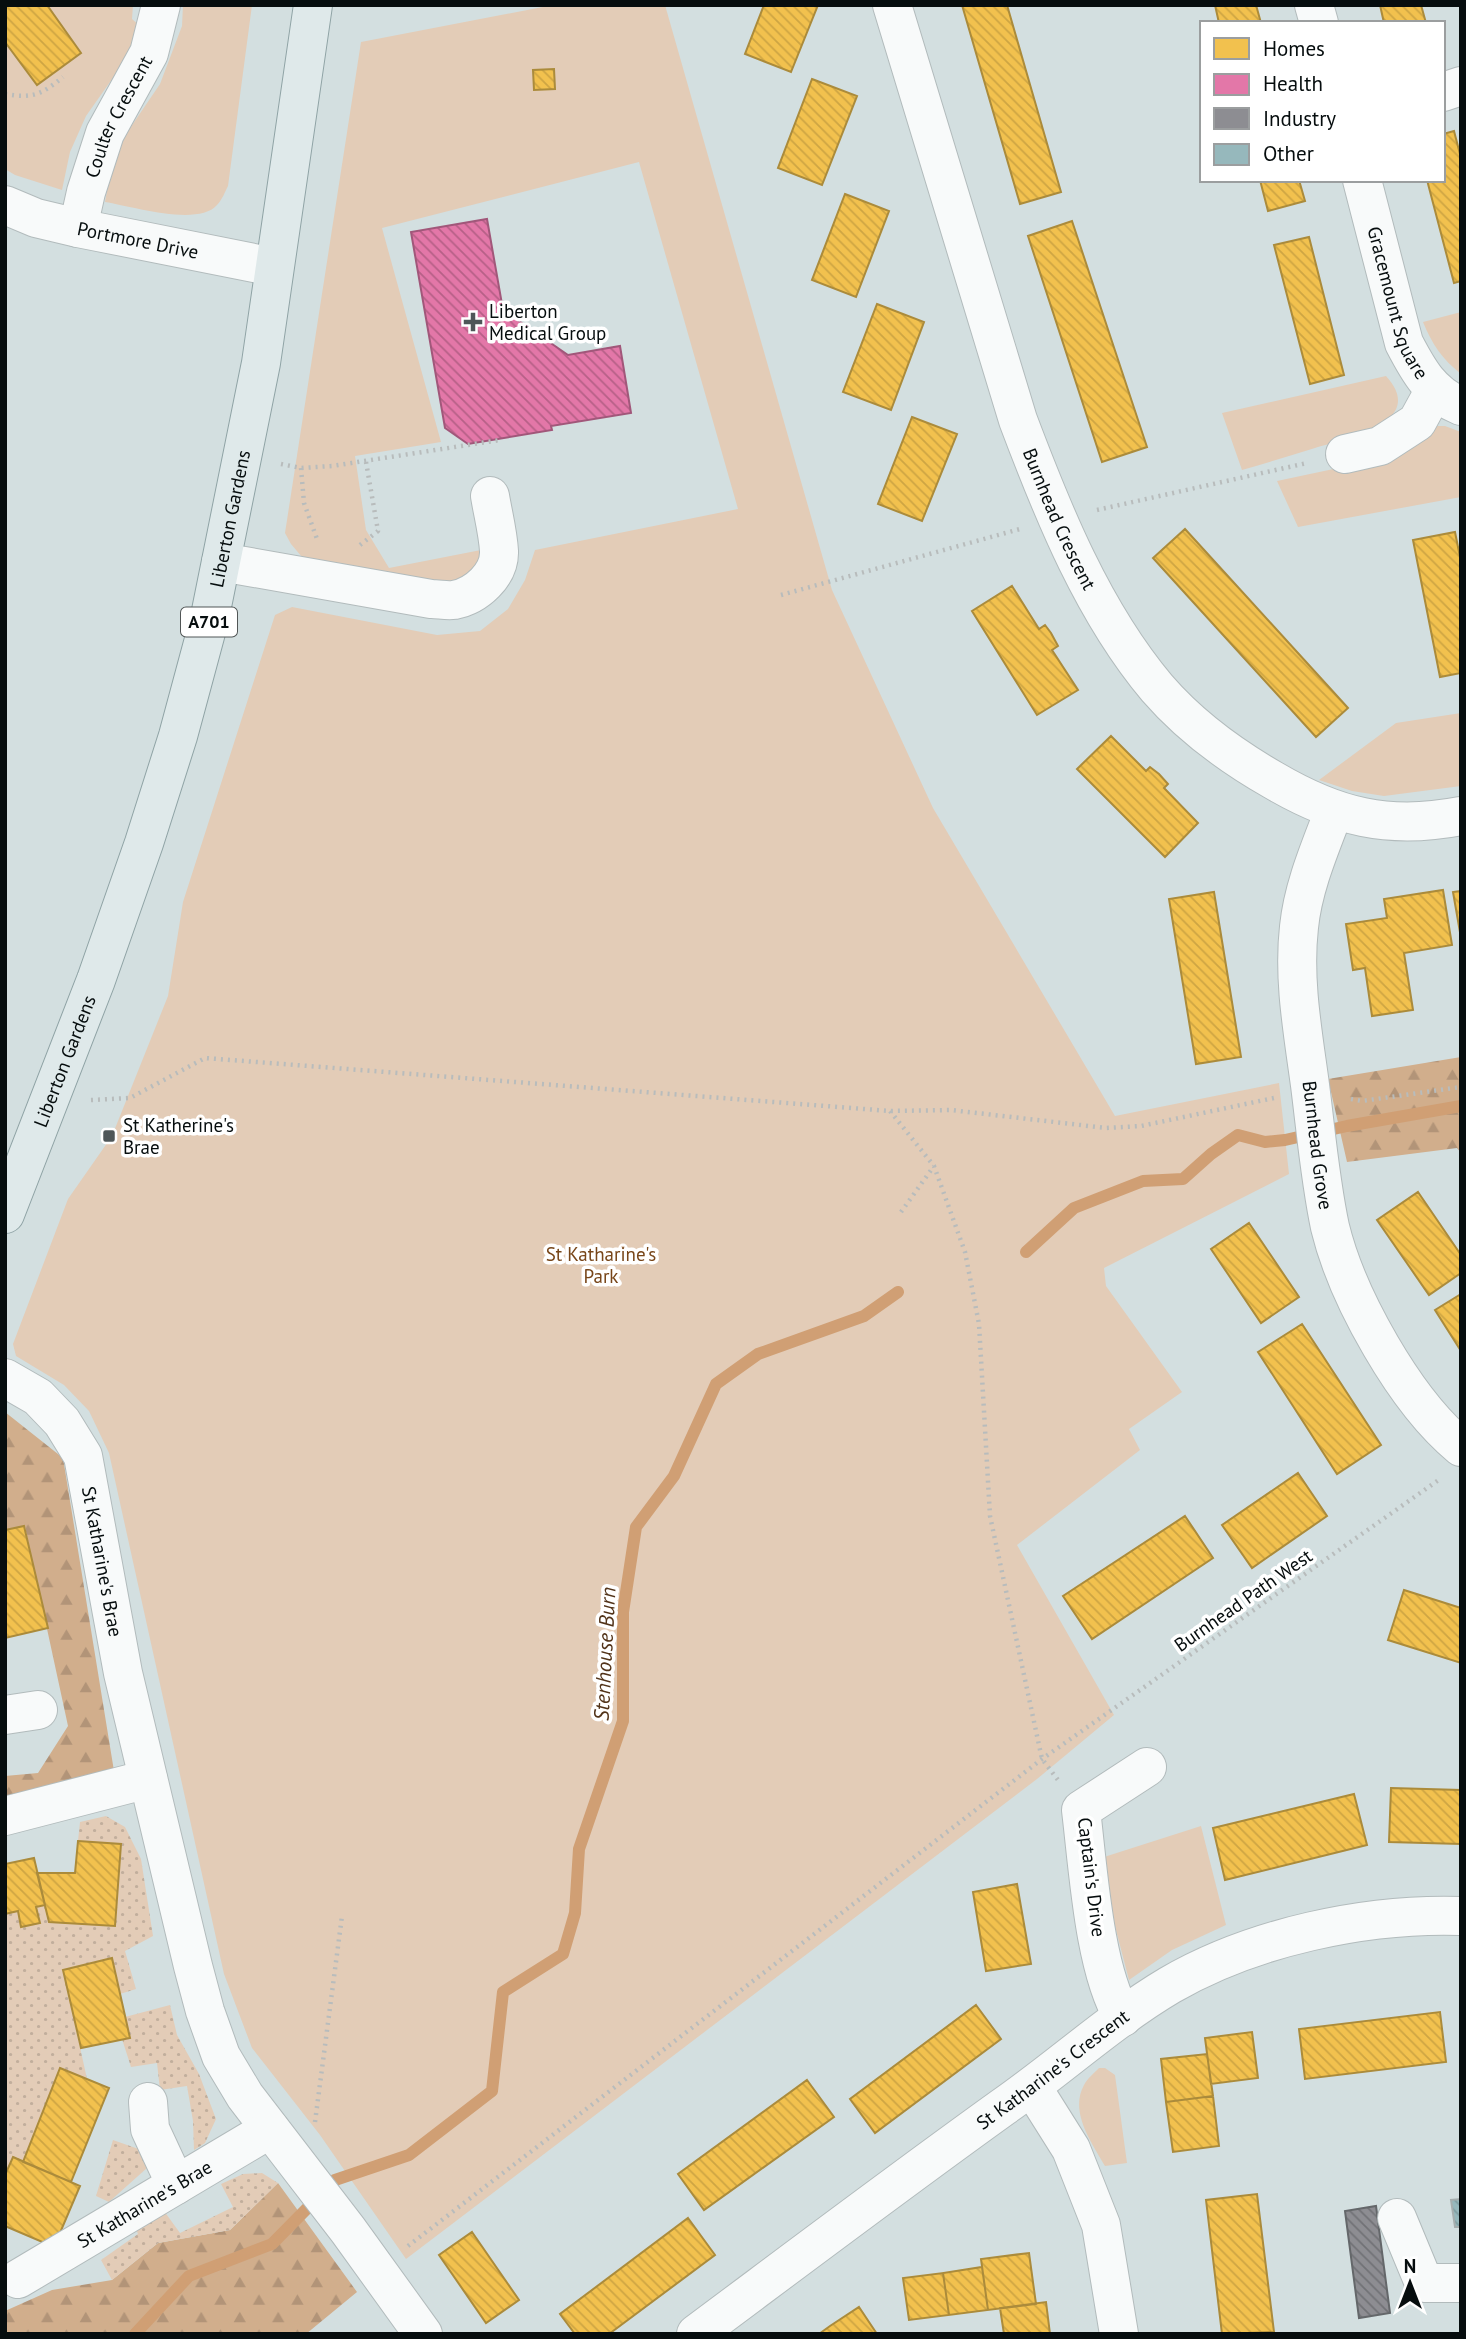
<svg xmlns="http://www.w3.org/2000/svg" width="1466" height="2339" viewBox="0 0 1466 2339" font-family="'PT Sans',sans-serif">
<defs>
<pattern id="forest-firs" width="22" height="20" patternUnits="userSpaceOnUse" patternTransform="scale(1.75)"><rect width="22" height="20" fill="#d1ae8c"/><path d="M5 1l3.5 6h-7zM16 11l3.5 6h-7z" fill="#b29478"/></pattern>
<pattern id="garden-dots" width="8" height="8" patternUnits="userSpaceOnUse" patternTransform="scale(1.75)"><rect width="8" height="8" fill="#e3ccb7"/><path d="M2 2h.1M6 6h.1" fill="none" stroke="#c1ae9c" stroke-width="1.8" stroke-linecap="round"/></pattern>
<pattern id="homes-back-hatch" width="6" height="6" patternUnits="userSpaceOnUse" patternTransform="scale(1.75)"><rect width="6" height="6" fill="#f2c14e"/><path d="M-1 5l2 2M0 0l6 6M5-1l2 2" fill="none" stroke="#cea543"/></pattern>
<pattern id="health-back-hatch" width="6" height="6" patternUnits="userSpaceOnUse" patternTransform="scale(1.75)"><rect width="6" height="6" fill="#e377a8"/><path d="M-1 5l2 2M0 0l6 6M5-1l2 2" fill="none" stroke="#b66087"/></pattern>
<pattern id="industry-back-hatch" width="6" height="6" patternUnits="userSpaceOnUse" patternTransform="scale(1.75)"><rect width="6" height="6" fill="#8d8d92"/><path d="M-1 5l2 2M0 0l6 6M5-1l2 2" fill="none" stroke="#717276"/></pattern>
<pattern id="building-back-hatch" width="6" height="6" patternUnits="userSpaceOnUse" patternTransform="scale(1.75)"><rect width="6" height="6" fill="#96b8bc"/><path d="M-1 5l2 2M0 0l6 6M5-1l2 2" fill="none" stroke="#809da0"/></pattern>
</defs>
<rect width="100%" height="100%" fill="#d3dfe0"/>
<path fill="#e3ccb7" d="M 5,5 L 133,5 L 132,19 L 140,26 L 122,65 L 86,116 L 70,152 L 62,190 L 15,175 L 5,169 Z
M 183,5 L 252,5 L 228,186 C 225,192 222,200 217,205 C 198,227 131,206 105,202 L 111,169 L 126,134 L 160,84 L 182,26 Z
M 553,5 L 665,5 L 832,590 L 933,808 L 1115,1116 L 1279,1083 L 1289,1174 L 1104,1268 L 1106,1286 L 1182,1392 L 1129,1429 L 1140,1450 L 1017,1545 L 1114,1715 L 1037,1779 L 406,2259 L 320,2135 L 252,2048 L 224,1974 L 109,1453 L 89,1411 L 64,1385 L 16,1356 L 13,1344 L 68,1199 L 112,1136 L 168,996 L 183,902 L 275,615 L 292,607 L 437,635 L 480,631 L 508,609 L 525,580 L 535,550 L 738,509 L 639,162 L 382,228 L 441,442 L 355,456 L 366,530 L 389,568 L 481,550 C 480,570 468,576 452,585 L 302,557 L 291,544 L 285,533 L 361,42 Z
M 1461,312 L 1461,374 C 1442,359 1432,344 1423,322 Z
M 1386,376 C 1429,423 1345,439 1315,448 C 1290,456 1266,463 1242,470 L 1222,413 Z
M 1433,426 L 1445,426 L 1461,432 L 1461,497 L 1298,527 L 1277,481 L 1404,454 L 1421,440 Z
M 1461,713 L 1461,786 L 1384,796 L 1352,791 L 1319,780 L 1396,723 Z
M 1201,1826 L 1226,1925 L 1172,1950 L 1129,1980 L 1103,1880 L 1101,1858 Z
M 1099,2068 L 1105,2068 L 1115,2075 L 1127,2163 L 1105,2166 C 1092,2143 1069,2112 1084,2085 C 1087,2079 1094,2073 1099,2068 Z"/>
<path fill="url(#forest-firs)" d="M 1461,1057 L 1461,1153 L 1457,1148 L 1347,1162 L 1328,1079 Z
M 5,1412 L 63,1458 L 114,1771 L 5,1796 L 5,1776 L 38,1773 L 68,1726 L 25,1527 L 5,1530 Z
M 278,2183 L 357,2292 L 306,2334 L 5,2334 L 5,2311 L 52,2290 L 112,2280 L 158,2243 L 230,2230 Z"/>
<path fill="url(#garden-dots)" d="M 106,1816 L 125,1827 L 141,1859 L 153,1936 L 125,1951 L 136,1989 L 120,1994 L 111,1958 L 63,1970 L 87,2079 L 60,2069 L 23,2162 L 5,2175 L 5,1914 L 18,1911 L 40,1923 L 36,1907 L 45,1905 L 114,1926 L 121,1845 L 78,1841 L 80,1822 Z
M 170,2005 L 177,2035 L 199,2074 L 216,2119 L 205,2143 L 194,2150 L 193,2121 L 187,2086 L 160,2090 L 157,2063 L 131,2067 L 122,2039 L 130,2038 L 125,2017 Z
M 113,2140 L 147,2152 L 147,2168 L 109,2202 L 96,2196 Z
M 262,2173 L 278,2183 L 230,2230 L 158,2243 L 112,2280 L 101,2260 L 138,2234 L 135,2226 L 164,2211 L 180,2233 L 233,2207 L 221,2184 L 243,2174 Z"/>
<path fill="url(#homes-back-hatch)" stroke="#ab8b3b" stroke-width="2" d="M 5,5 L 47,5 L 81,53 L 37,85 L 5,42 Z
M 764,5 L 818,5 L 791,72 L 745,54 Z
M 962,5 L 1007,5 L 1061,192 L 1020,204 Z
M 1215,5 L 1256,5 L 1261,23 L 1219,23 Z
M 1380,5 L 1421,5 L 1426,23 L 1384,23 Z
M 554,69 L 555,89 L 534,90 L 533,70 Z
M 812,79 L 857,96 L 822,185 L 778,168 Z
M 1454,131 L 1461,158 L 1461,281 L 1454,283 L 1427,180 L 1443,180 L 1443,134 Z
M 1260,180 L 1299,180 L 1305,201 L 1268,211 Z
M 845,194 L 889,211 L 856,297 L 812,280 Z
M 1072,221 L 1147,447 L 1102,462 L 1028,236 Z
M 1309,237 L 1344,375 L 1310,384 L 1274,245 Z
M 877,304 L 924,322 L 891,410 L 843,392 Z
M 912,417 L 957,434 L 922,521 L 878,504 Z
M 1185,529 L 1348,708 L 1316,737 L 1153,558 Z
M 1455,532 L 1461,562 L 1461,673 L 1440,677 L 1413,540 Z
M 1012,586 L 1039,629 L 1045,625 L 1051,633 L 1058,646 L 1052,650 L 1078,690 L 1037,715 L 972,611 Z
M 1111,736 L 1146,771 L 1150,767 L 1159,774 L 1168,784 L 1164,788 L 1198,823 L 1165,857 L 1077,769 Z
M 1443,890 L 1452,945 L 1404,953 L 1413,1010 L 1372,1016 L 1365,968 L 1353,970 L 1346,924 L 1387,918 L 1384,899 Z
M 1461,891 L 1461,938 L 1453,892 Z
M 1214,892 L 1241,1057 L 1196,1064 L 1169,899 Z
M 1418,1192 L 1461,1255 L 1461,1273 L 1429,1295 L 1377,1220 Z
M 1249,1223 L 1299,1297 L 1261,1323 L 1211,1249 Z
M 1461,1294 L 1461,1351 L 1435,1310 Z
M 1302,1324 L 1381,1445 L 1337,1474 L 1258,1352 Z
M 1298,1473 L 1327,1516 L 1252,1568 L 1222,1525 Z
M 1185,1516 L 1213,1558 L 1092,1639 L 1063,1596 Z
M 24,1526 L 48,1628 L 5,1638 L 5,1530 Z
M 1404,1590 L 1461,1608 L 1461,1663 L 1388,1640 Z
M 1391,1788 L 1461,1790 L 1461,1844 L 1389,1842 Z
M 1354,1794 L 1367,1845 L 1225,1880 L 1213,1828 Z
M 78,1841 L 121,1844 L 115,1926 L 49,1922 L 37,1873 L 75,1873 Z
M 34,1858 L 45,1905 L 36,1907 L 40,1923 L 21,1927 L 18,1911 L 5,1914 L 5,1864 Z
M 1017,1884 L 1031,1964 L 986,1971 L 973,1892 Z
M 112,1958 L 130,2038 L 81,2048 L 63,1970 Z
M 976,2005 L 1001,2039 L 875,2133 L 850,2099 Z
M 1440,2012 L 1446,2062 L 1305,2079 L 1299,2029 Z
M 1252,2032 L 1258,2078 L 1211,2084 L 1205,2038 Z
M 1207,2054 L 1213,2096 L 1166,2102 L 1161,2059 Z
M 60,2068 L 109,2088 L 71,2182 L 23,2162 Z
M 807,2080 L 834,2117 L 704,2210 L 678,2174 Z
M 1213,2096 L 1219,2146 L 1173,2152 L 1166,2102 Z
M 13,2157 L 80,2186 L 54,2247 L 5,2226 L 5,2175 Z
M 1257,2194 L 1274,2332 L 1222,2334 L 1206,2200 Z
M 688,2218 L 715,2255 L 609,2334 L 575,2334 L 560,2314 Z
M 472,2232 L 519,2300 L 486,2323 L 439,2255 Z
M 1029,2253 L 1036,2304 L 988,2310 L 981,2259 Z
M 982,2267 L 988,2310 L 949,2315 L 943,2273 Z
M 943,2273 L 949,2315 L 909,2320 L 903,2278 Z
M 1046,2302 L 1050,2334 L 1004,2334 L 1000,2308 Z
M 859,2307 L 877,2334 L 819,2334 L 830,2326 Z"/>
<path fill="url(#health-back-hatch)" stroke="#a1577a" stroke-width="2" d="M 487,219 L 503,310 L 568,355 L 620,346 L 631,413 L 551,426 L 552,430 L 468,444 L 445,428 L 411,232 Z"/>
<path fill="url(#industry-back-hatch)" stroke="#64676a" stroke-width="2" d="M 1376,2206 L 1390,2313 L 1359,2318 L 1345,2211 Z"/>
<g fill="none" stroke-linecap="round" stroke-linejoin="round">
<path stroke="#d09f74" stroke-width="12" d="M 1026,1252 L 1074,1208 L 1143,1181 L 1183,1179 L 1211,1154 L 1238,1135 L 1265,1142 L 1285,1140 L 1347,1126 L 1461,1106
M 135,2334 L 189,2276 L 272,2244 L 335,2180 L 409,2155 L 492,2091 L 503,1992 L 563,1954 L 575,1913 L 579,1849 L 623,1721 L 623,1612 L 636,1527 L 674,1476 L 716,1384 L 758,1354 L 864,1316 L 898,1292"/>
</g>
<path fill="url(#building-back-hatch)" stroke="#a5aeae" stroke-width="2" d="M 1461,2199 L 1461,2227 L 1455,2227 L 1451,2200 Z"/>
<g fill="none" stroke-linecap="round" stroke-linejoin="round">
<g stroke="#b2bbbc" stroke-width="40">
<g id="minor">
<path id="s1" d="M 892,5 L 1018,420 C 1053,513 1093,612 1157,688 C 1189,725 1231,756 1273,780 C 1336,817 1388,830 1461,816"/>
<path d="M 1314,5 L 1319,23"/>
<path d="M 1443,92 L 1461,86"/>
<path id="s2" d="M 1362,180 L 1404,343 C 1418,370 1431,394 1461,406"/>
<path id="s3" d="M 5,205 L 36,218 L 78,228 L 274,267"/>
<path id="s4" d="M 78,228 L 86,192 L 105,133 L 149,53 L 161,5"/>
<path d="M 1345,454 L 1380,446 L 1417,422 L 1434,391"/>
<path d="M 221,562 L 431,599 C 439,599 446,601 454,600 C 476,596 500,575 499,551 C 498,533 493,514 490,496"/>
<path id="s5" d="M 1334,811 C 1320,848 1303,887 1299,927 C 1293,980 1303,1033 1310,1085 C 1316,1132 1320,1180 1330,1227 C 1347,1297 1405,1401 1461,1447"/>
<path id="s6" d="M 5,1378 L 38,1397 L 62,1422 L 83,1456 L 123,1673 L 193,1966 L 205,2011 L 221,2056 L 245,2096 L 348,2230 L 423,2334"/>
<path d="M 5,1715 L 38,1710"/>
<path d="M 5,1816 L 148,1779"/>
<path d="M 1123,2017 C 1094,1970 1088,1867 1081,1810 L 1147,1767"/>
<path d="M 1032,2087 L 1071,2149 L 1101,2225 L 1119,2334"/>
<path d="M 148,2102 L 150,2129 L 176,2185"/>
<path d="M 1397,2218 L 1424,2283 L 1461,2283"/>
<path id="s7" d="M 18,2279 L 270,2129"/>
<path id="s8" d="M 696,2334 C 798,2258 900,2181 1003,2107 C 1059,2068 1111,2020 1170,1985 C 1253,1937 1365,1913 1461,1916"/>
</g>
</g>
<g stroke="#8fa3a5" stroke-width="40">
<g id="major">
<path id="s9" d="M 5,1214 L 96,980 L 144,843 L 178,736 L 209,621 L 261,363 L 313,5"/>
</g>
</g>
<path stroke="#b8bcbc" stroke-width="4.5" stroke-dasharray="2 5" stroke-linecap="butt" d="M 5,94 C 33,99 42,94 63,77
M 281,464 L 301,468 L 332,466 L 500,440
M 301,468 L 304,503 L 317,539
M 1097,510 L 1307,463
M 360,545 L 378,531 L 366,462
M 781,595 L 1020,529
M 1351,1099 L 1362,1101 L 1461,1087
M 91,1100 L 130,1098 L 205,1058 L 890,1111 L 951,1110 L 1106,1128 L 1141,1126 L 1274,1098
M 890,1111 L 934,1166 L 965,1252 L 979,1324 L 990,1516 L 1042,1759 L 1058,1780
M 901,1212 L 934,1166
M 315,2122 L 342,1916
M 408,2246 L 1042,1759 L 1440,1479"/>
<use href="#minor" stroke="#f8fafa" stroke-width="38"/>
<use href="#major" stroke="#dfe9ea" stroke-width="38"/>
</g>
<g fill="#4e5658" stroke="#fff" stroke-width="2.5">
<path d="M469.5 311.5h7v7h7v7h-7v7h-7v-7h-7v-7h7z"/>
<rect x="102" y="1129" width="14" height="14" rx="3.5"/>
</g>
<g text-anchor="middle" stroke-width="7" stroke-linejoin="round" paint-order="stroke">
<rect fill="#fff" stroke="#515656" stroke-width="2" x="181" y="607.5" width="56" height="29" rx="5"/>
<g font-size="18" font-weight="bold" fill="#060d0e">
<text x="209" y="628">A701</text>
</g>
<g font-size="19" fill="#060d0e" stroke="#fff">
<text dy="7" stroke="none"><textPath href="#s4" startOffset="119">Coulter Crescent</textPath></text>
<text dy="7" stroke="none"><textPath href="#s3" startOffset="138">Portmore Drive</textPath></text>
<text dy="7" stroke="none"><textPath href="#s2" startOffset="128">Gracemount Square</textPath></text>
<text dy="7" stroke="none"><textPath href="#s1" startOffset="541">Burnhead Crescent</textPath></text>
<text dy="7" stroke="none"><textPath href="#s9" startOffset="732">Liberton Gardens</textPath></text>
<text dy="7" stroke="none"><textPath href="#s9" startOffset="164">Liberton Gardens</textPath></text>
<text dy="7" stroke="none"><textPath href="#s5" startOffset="341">Burnhead Grove</textPath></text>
<text dy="7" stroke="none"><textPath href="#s6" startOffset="220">St Katharine's Brae</textPath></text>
<text transform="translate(1243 1600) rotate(-35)" y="7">Burnhead Path West</text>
<text transform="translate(1092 1877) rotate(83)" y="7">Captain's Drive</text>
<text dy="7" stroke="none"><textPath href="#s8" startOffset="444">St Katharine's Crescent</textPath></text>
<text dy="7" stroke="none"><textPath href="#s7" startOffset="147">St Katharine's Brae</textPath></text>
</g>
<g font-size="19" fill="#060d0e" stroke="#fff" text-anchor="start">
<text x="489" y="318">Liberton<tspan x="489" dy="22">Medical Group</tspan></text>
<text x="123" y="1132">St Katherine's<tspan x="123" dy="22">Brae</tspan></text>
</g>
<g font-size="19" fill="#784619" stroke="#fff">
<text x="601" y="1261">St Katharine's<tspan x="601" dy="22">Park</tspan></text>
</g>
<g font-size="21" font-style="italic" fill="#523319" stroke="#fff">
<text transform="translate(605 1654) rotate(-87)" y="7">Stenhouse Burn</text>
</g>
</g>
<rect width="1466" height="2339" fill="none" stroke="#060d0e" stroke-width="14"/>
<rect x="1200" y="21" width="245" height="161" fill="#ffffff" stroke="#9b9e9f" stroke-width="2"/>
<rect x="1214" y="38" width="35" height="21" fill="#f2c14e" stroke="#9b9e9f" stroke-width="2"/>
<text x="1263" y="56" font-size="21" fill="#060d0e">Homes</text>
<rect x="1214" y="74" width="35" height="21" fill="#e377a8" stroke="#9b9e9f" stroke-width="2"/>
<text x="1263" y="91" font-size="21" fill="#060d0e">Health</text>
<rect x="1214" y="108" width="35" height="21" fill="#8d8d92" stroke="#9b9e9f" stroke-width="2"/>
<text x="1263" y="126" font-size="21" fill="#060d0e">Industry</text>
<rect x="1214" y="144" width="35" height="21" fill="#96b8bc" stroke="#9b9e9f" stroke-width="2"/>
<text x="1263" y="161" font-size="21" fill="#060d0e">Other</text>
<g transform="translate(1410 2283)" stroke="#ffffff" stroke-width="5" paint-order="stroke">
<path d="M0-5L12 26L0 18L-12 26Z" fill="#060d0e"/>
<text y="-10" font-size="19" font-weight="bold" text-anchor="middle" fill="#060d0e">N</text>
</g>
</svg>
